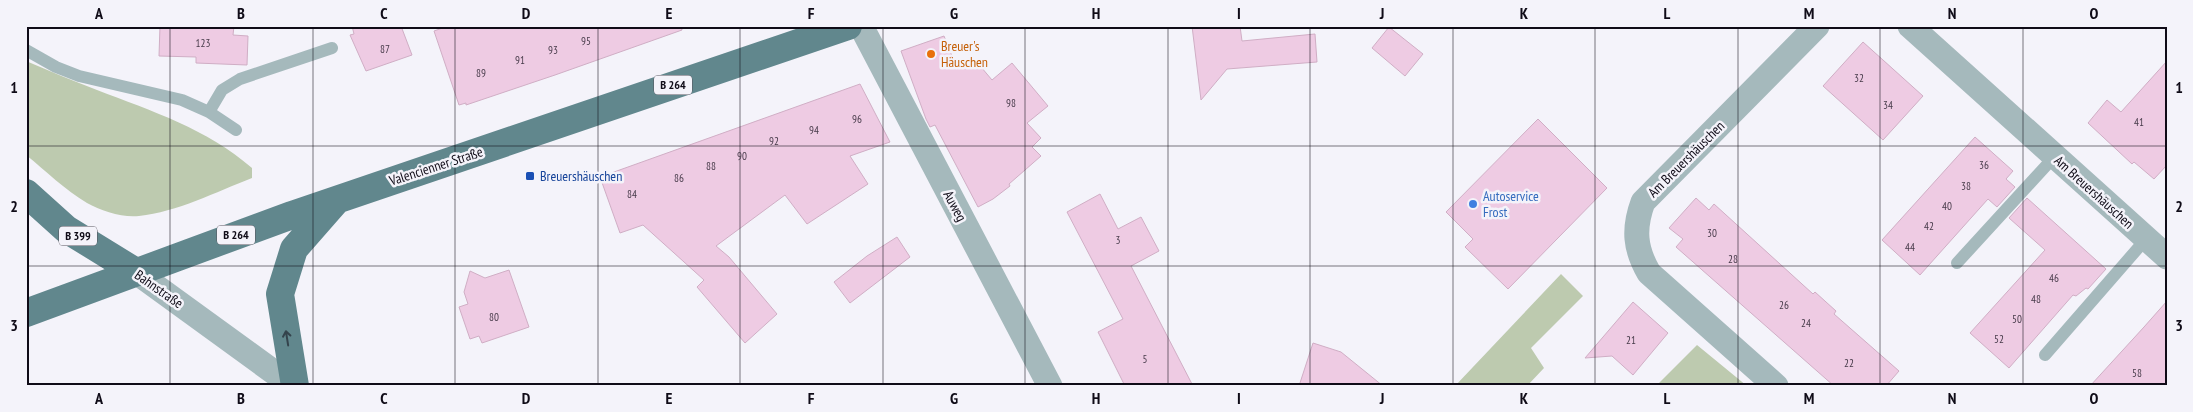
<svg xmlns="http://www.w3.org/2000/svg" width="2193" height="412" viewBox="0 0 2193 412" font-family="'PT Sans Narrow',sans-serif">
<rect width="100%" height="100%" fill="#f4f3fa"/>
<path fill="#bdcaaf" d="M 26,61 C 50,71 73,81 97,90 C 152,111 207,129 252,168 L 252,178 C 216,192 177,212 139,216 C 123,218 101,211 87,203 C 65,190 46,171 26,155 Z
M 1561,274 L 1583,296 L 1531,348 L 1544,368 L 1527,386 L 1455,386 Z
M 1697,345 L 1747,386 L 1656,386 Z"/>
<path fill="#eecbe3" stroke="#d0aec5" d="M 160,26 L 234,26 L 233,35 L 248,36 L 247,65 L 196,63 L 196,57 L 159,56 Z
M 352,26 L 401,26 L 412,55 L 366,71 L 350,35 L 354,34 Z
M 448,26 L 681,26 L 682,30 L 555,75 L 466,105 L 466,103 L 459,105 L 434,31 Z
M 1192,26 L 1240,26 L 1242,41 L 1315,34 L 1317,62 L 1227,69 L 1201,100 Z
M 1389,27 L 1423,54 L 1405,76 L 1372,48 Z
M 944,36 L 957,69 L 976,61 L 992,80 L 1012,63 L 1048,106 L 1027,123 L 1041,138 L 1032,147 L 1041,156 L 1009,184 L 1010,186 L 993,199 L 978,207 L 935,125 L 930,127 L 926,119 L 901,51 Z
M 1863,42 L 1923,96 L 1883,140 L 1823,86 Z
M 2167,61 L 2167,165 L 2154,179 L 2134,162 L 2132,164 L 2088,123 L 2107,100 L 2121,112 Z
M 860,84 L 890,142 L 850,156 L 868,184 L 807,224 L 785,195 L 716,246 L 729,257 L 777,314 L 745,343 L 697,287 L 704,280 L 643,225 L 620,233 L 600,177 Z
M 1538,119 L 1607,188 L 1508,289 L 1465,247 L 1473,239 L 1446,212 Z
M 1975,137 L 2013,171 L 2006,179 L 2015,187 L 1997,207 L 1988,199 L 1920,275 L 1882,240 Z
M 1100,194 L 1118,229 L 1141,217 L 1159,251 L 1131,266 L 1193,386 L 1125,386 L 1098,332 L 1123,319 L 1067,212 Z
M 1696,198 L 1709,210 L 1714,204 L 1813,294 L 1815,292 L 1836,311 L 1834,314 L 1899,371 L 1886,386 L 1834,386 L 1676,247 L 1683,239 L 1669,228 Z
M 2027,198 L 2106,269 L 2088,289 L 2086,288 L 2076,296 L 2073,295 L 2009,368 L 1970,333 L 2045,250 L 2009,218 Z
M 897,237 L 910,257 L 850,303 L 834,282 L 867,256 Z
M 509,270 L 529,327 L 482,343 L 479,336 L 470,339 L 459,307 L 468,304 L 464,292 L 470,271 L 485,278 Z
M 2167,301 L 2167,386 L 2090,386 L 2144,327 Z
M 1633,302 L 1668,333 L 1633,375 L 1612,356 L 1585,358 Z
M 1313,343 L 1341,352 L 1383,386 L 1299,386 Z"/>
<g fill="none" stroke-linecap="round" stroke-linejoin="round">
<path stroke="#a5b9bc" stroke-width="12" d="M 26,50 L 56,67 L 79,76 L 182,100 L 209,112 L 236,130
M 209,112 L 222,90 L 240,79 L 332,48
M 1957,263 L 2055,156
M 2045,355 L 2146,239"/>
<path stroke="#a5b9bc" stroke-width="25" d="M 861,26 L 1050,386
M 1910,26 L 2167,257
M 136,272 L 293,386
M 1776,386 L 1649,273 C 1635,249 1633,229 1643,202 L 1817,26"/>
<path stroke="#61878d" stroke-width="28" d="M 26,193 L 66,229 L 136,272
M 26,313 L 292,215 L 848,26
M 295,386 L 280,294 L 294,249 L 336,201"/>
</g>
<defs><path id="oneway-shaft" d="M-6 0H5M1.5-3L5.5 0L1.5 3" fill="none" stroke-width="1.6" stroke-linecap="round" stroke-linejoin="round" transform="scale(1.25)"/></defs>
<use stroke="#34434c" href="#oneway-shaft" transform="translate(287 338) rotate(-99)"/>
<path fill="none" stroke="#0f0b17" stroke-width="1" stroke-opacity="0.55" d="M 170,26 L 170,386M 313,26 L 313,386M 455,26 L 455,386M 598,26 L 598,386M 740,26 L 740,386M 883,26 L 883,386M 1025,26 L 1025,386M 1168,26 L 1168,386M 1310,26 L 1310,386M 1453,26 L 1453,386M 1595,26 L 1595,386M 1738,26 L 1738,386M 1880,26 L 1880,386M 2023,26 L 2023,386M 26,146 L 2167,146M 26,266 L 2167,266"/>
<circle fill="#e8710a" stroke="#f4f3fa" stroke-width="2" cx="931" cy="54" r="5"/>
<rect fill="#1a4fb4" stroke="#f4f3fa" stroke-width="2" x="525" y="171" width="10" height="10" rx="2.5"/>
<circle fill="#3f7fe0" stroke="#f4f3fa" stroke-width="2" cx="1473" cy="204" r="5"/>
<g text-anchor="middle" stroke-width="5" stroke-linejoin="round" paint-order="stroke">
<g font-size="11" fill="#473b4a">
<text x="586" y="45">95</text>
<text x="203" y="47">123</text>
<text x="385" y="53">87</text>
<text x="553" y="54">93</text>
<text x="520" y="64">91</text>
<text x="481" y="77">89</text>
<text x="1859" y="82">32</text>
<text x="1011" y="107">98</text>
<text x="1888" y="109">34</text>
<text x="857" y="123">96</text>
<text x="2139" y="126">41</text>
<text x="814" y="134">94</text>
<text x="774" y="145">92</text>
<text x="742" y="160">90</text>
<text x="1984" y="169">36</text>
<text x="711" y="170">88</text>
<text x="679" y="182">86</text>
<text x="1966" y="190">38</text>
<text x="632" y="198">84</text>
<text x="1947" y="210">40</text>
<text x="1929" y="230">42</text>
<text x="1712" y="237">30</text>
<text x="1118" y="244">3</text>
<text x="1910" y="251">44</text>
<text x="1733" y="263">28</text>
<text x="2054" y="282">46</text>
<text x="2036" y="303">48</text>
<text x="1784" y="309">26</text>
<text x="494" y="321">80</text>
<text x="2017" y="323">50</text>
<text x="1806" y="327">24</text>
<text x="1999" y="343">52</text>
<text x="1631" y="344">21</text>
<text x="1145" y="363">5</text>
<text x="1849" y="367">22</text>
<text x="2137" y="377">58</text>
</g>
<g fill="#f4f3fa" stroke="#54515b" stroke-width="1">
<rect x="654" y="75.5" width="38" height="19" rx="4"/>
<rect x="217" y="225.5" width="38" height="19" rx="4"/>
<rect x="59" y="226.5" width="38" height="19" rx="4"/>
</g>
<g font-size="12" font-weight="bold" fill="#0f0b17">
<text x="673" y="89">B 264</text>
<text x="236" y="239">B 264</text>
<text x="78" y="240">B 399</text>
</g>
<g font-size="14" fill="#c56008" stroke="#f4f3fa" text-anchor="start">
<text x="941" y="51">Breuer's<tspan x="941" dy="16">Häuschen</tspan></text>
</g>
<g font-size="14" fill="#0f0b17" stroke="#f4f3fa">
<text transform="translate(1686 159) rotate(-45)" y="5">Am Breuershäuschen</text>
<text transform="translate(436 166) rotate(-18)" y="5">Valencienner Straße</text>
<text transform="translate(2094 192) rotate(42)" y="5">Am Breuershäuschen</text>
<text transform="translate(955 206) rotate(62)" y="5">Auweg</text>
<text transform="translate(159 289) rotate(35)" y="5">Bahnstraße</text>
</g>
<g font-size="14" fill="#164399" stroke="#f4f3fa" text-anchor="start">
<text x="540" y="181">Breuershäuschen</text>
</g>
<g font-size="14" fill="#366cbe" stroke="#f4f3fa" text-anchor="start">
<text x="1483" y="201">Autoservice<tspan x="1483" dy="16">Frost</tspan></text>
</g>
</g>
<rect width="2193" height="412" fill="none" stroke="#f4f3fa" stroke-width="55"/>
<rect x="28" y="28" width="2138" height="356" fill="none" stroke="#0f0b17" stroke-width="2"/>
<g font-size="16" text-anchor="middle" font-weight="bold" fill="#0f0b17">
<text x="99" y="19">A</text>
<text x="241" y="19">B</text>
<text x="384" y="19">C</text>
<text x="526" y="19">D</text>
<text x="669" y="19">E</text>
<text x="811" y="19">F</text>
<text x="954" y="19">G</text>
<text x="1096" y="19">H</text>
<text x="1239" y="19">I</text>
<text x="1382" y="19">J</text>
<text x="1524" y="19">K</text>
<text x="1667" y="19">L</text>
<text x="1809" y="19">M</text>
<text x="1952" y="19">N</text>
<text x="2094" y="19">O</text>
<text x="14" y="93">1</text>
<text x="2179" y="93">1</text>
<text x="14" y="212">2</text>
<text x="2179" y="212">2</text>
<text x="14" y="331">3</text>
<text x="2179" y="331">3</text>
<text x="99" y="404">A</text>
<text x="241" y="404">B</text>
<text x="384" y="404">C</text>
<text x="526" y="404">D</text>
<text x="669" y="404">E</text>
<text x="811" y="404">F</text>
<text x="954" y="404">G</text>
<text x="1096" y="404">H</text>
<text x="1239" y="404">I</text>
<text x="1382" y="404">J</text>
<text x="1524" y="404">K</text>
<text x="1667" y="404">L</text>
<text x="1809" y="404">M</text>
<text x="1952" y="404">N</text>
<text x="2094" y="404">O</text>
</g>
</svg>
